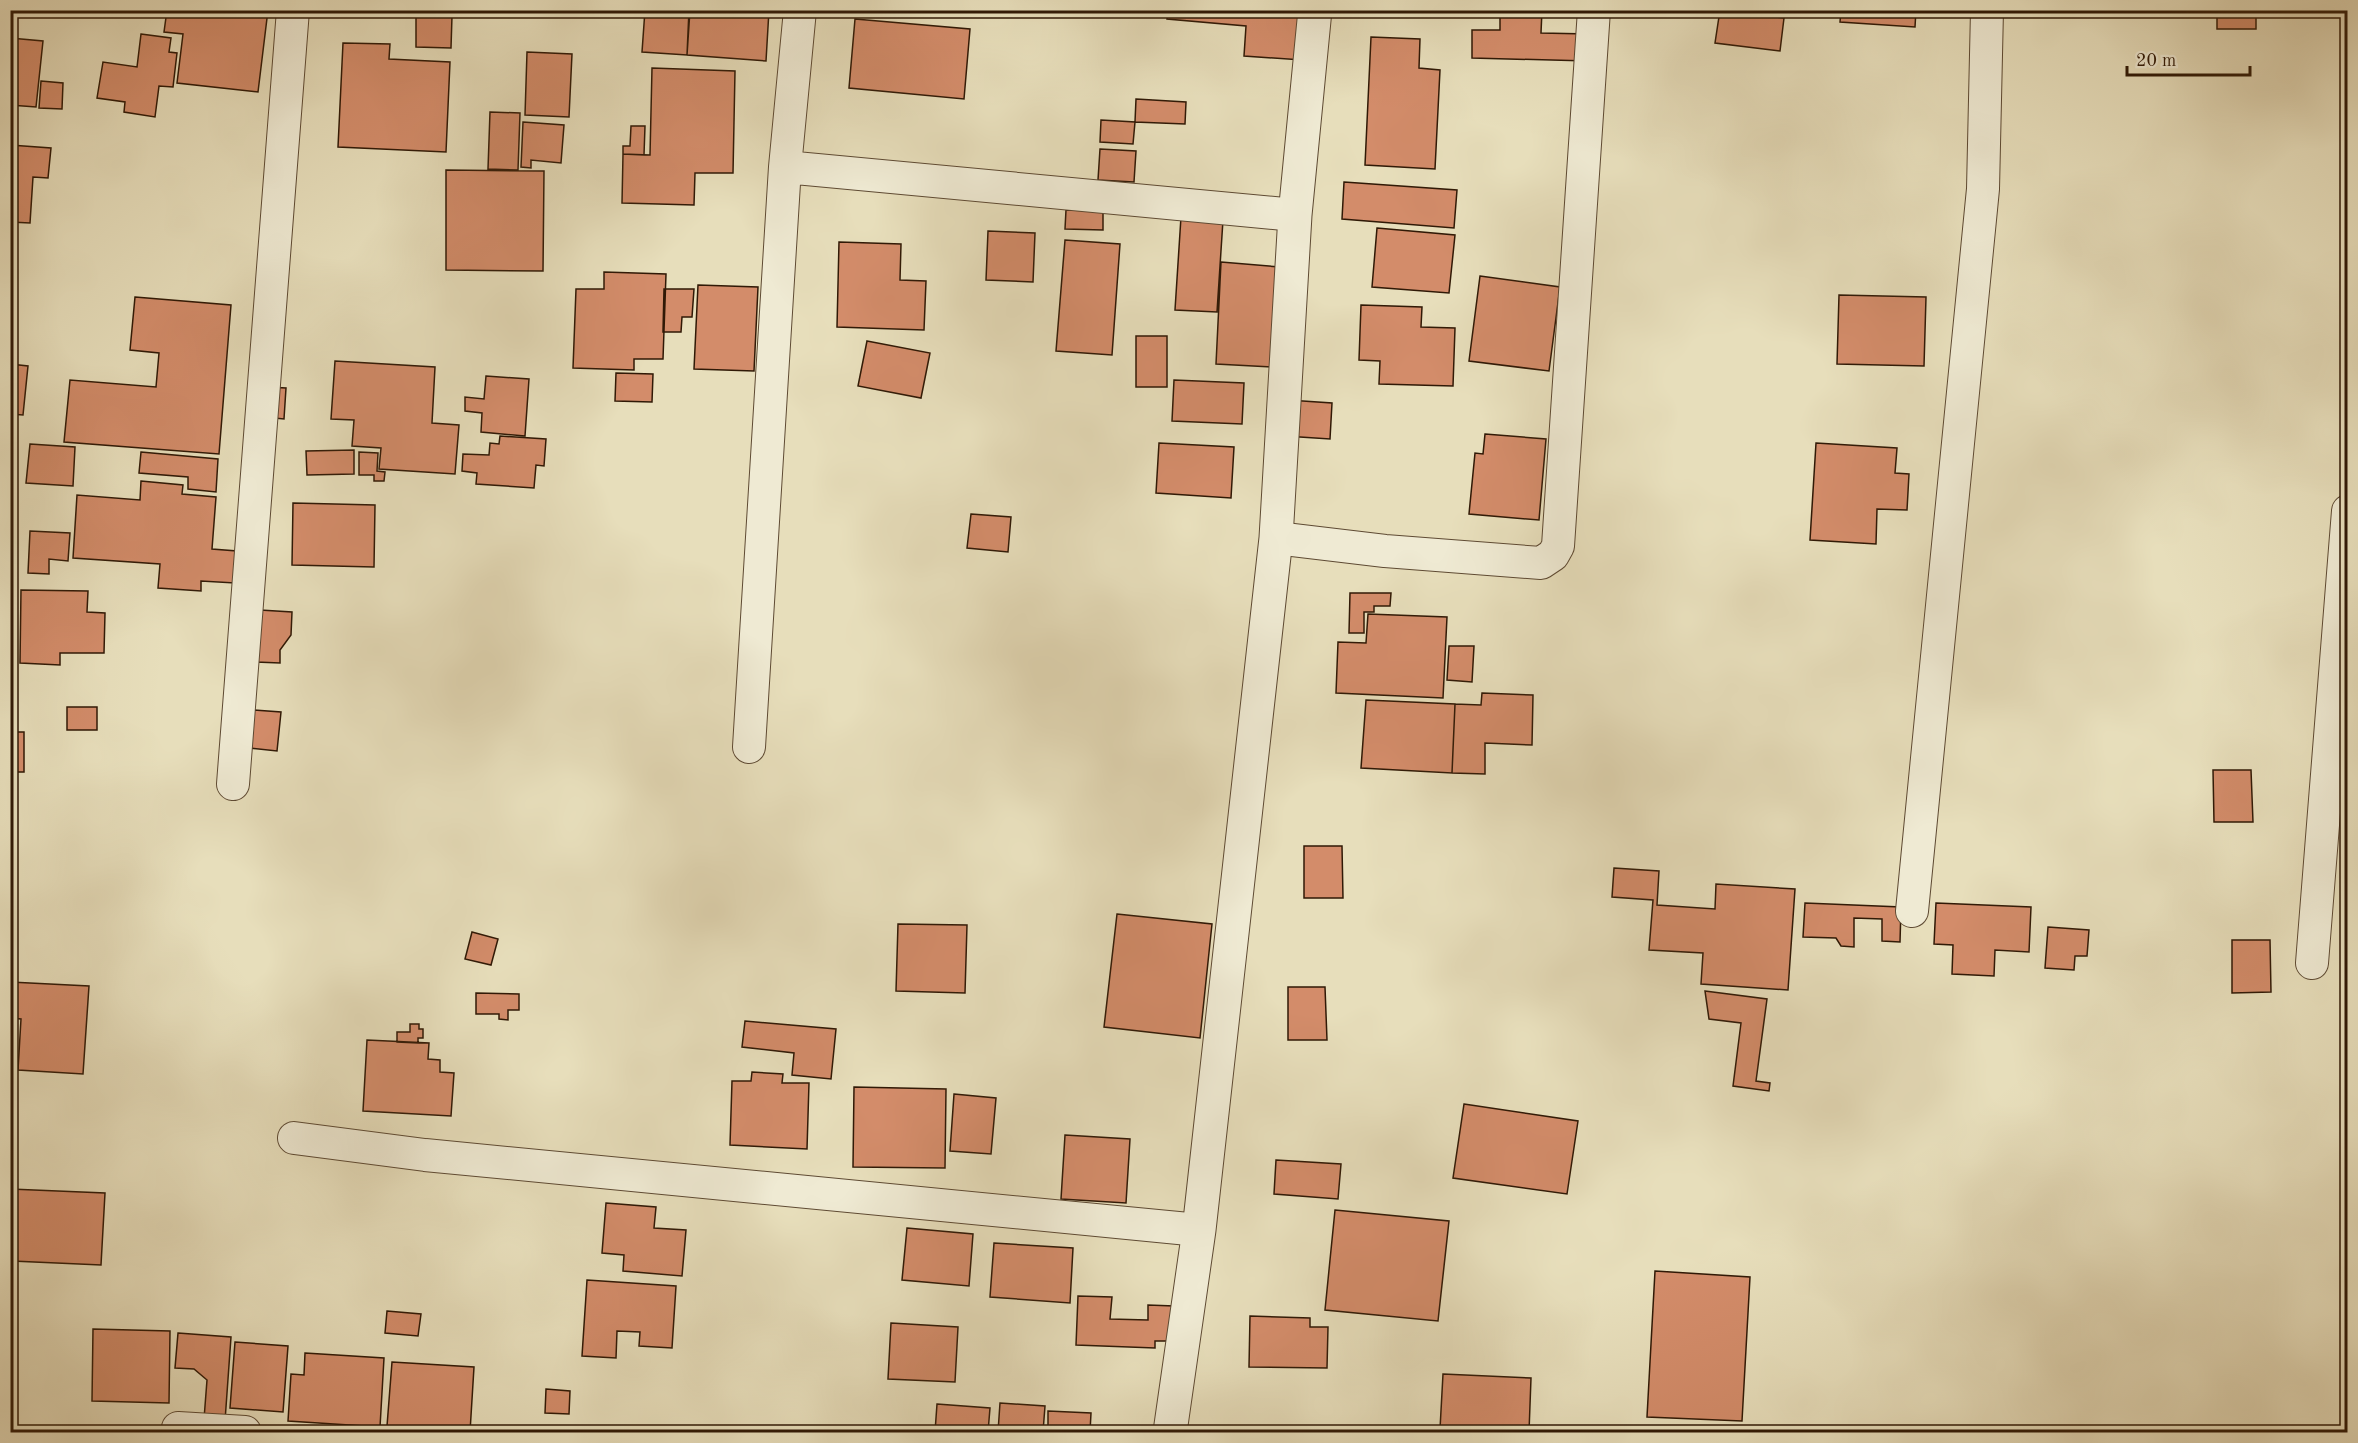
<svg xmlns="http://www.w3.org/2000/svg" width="2358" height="1443" viewBox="0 0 2358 1443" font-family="'Old Standard TT',serif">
<rect width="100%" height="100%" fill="#e7debb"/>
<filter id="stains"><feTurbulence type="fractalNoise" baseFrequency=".00333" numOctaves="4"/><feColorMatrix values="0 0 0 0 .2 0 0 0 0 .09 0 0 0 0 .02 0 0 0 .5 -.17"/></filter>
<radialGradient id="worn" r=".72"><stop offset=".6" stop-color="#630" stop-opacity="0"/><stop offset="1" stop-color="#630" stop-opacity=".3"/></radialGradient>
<path fill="#d38c6a" stroke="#301906" stroke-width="1.5" d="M 167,10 L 268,10 L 258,92 L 177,83 L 183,34 L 164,32 Z
M 416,10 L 487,10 L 487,17 L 452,16 L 451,48 L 416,47 Z
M 645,10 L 689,10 L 687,55 L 642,52 Z
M 690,10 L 769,10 L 766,61 L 687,55 Z
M 1168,10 L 1306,10 L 1302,60 L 1244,56 L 1246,26 L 1167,19 Z
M 1500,10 L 1542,10 L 1541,33 L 1588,34 L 1588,61 L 1472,58 L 1472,30 L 1500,30 Z
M 1720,10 L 1784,18 L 1780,51 L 1715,43 Z
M 1841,10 L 1916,10 L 1915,27 L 1840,22 Z
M 2217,10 L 2256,10 L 2256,29 L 2217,29 Z
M 855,19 L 970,29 L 964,99 L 849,88 Z
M 141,34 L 171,38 L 169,52 L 177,53 L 173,87 L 159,86 L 155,117 L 124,112 L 125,102 L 97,98 L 103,62 L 137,67 Z
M 1371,37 L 1420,39 L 1419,68 L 1440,70 L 1435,169 L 1365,165 Z
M 10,38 L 43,41 L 36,107 L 10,105 Z
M 343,43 L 390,44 L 389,59 L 450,62 L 446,152 L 338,147 Z
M 527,52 L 572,54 L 569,117 L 525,115 Z
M 652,68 L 735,71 L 733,173 L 695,173 L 694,205 L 622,203 L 623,154 L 650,155 Z
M 41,81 L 63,83 L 62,109 L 39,108 Z
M 1136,99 L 1186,102 L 1185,124 L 1135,122 Z
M 490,112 L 520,113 L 518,170 L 488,169 Z
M 1101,120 L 1135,122 L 1133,144 L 1100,142 Z
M 523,122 L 564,125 L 561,163 L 531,160 L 531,168 L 521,167 Z
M 631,126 L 645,126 L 644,155 L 623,154 L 623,146 L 630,146 Z
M 10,145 L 51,148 L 48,178 L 33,177 L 30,223 L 10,222 Z
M 1100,149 L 1136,151 L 1134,182 L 1098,180 Z
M 446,170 L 544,171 L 543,271 L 446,270 Z
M 1344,182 L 1457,190 L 1454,228 L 1342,219 Z
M 1066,210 L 1103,211 L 1103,230 L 1065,229 Z
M 1181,217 L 1223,220 L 1217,312 L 1175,310 Z
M 1377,228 L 1455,235 L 1449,293 L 1372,287 Z
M 988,231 L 1035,233 L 1033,282 L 986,280 Z
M 1065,240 L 1120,244 L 1112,355 L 1056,351 Z
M 839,242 L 901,244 L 900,280 L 926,281 L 924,330 L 837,327 Z
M 1221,262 L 1280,267 L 1274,367 L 1216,364 Z
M 604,272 L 666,274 L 663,359 L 634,359 L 634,370 L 573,368 L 576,289 L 604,289 Z
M 1480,276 L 1560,287 L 1549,371 L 1469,361 Z
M 698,285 L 758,287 L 754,371 L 694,369 Z
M 664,289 L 694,289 L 692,317 L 682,317 L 681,332 L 663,332 Z
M 1839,295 L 1926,297 L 1924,366 L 1837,364 Z
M 135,297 L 231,305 L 219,454 L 64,442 L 70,380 L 156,387 L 159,353 L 130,350 Z
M 1361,305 L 1422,307 L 1421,327 L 1455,328 L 1453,386 L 1379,384 L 1380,361 L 1359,360 Z
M 1136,336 L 1167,336 L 1167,387 L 1136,387 Z
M 867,341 L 930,353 L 921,398 L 858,386 Z
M 335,361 L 435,367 L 432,423 L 459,425 L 455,474 L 379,469 L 381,448 L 352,446 L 354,420 L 331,419 Z
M 10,364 L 28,366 L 23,415 L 10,414 Z
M 616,373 L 653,374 L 652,402 L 615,401 Z
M 486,376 L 529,379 L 525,436 L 481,432 L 482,413 L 465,411 L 465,397 L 484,399 Z
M 1174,380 L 1244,383 L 1242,424 L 1172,421 Z
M 267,387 L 286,388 L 284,419 L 264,417 Z
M 1288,400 L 1332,403 L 1330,439 L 1285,436 Z
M 1485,434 L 1546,439 L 1539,520 L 1469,514 L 1475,453 L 1483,454 Z
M 500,436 L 546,439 L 544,466 L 536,465 L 534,488 L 476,484 L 477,473 L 462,471 L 463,454 L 489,455 L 490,443 L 499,444 Z
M 1159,443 L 1234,447 L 1231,498 L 1156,493 Z
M 1816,443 L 1897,448 L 1895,473 L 1909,474 L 1907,510 L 1877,509 L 1876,544 L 1810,540 Z
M 30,444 L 75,447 L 73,486 L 26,483 Z
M 354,450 L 354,474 L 307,475 L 306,451 Z
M 141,452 L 218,459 L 216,492 L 188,489 L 188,477 L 139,473 Z
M 359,452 L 378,453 L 377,471 L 385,472 L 384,481 L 374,481 L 374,475 L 359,475 Z
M 141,481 L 183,485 L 182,494 L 216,497 L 212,549 L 237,551 L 235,583 L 201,581 L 201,591 L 158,588 L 160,564 L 73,558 L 77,495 L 140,500 Z
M 293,503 L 375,505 L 374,567 L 292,565 Z
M 971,514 L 1011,517 L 1008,552 L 967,548 Z
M 30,531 L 70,533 L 68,561 L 49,559 L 49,574 L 28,573 Z
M 21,590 L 88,591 L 87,612 L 105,613 L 104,653 L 60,653 L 60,665 L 20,663 Z
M 1350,593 L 1391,593 L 1390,606 L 1374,606 L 1374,612 L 1364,612 L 1364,633 L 1349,633 Z
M 260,610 L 292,612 L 291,635 L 280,650 L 280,663 L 256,662 Z
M 1368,614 L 1447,617 L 1443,698 L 1336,693 L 1338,642 L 1366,643 Z
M 1449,646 L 1474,646 L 1472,682 L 1447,680 Z
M 1482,693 L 1533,695 L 1532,745 L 1485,743 L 1485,774 L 1452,773 L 1455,704 L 1481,705 Z
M 1366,700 L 1455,704 L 1452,773 L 1361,768 Z
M 67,707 L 97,707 L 97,730 L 67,730 Z
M 254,710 L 281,712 L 277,751 L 250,748 Z
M 10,732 L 24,732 L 24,772 L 10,772 Z
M 2213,770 L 2251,770 L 2253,822 L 2214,822 Z
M 1304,846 L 1342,846 L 1343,898 L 1304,898 Z
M 1614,868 L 1659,871 L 1657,905 L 1715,909 L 1716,884 L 1795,889 L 1788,990 L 1701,984 L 1703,953 L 1649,950 L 1653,900 L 1612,897 Z
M 1805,903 L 1901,907 L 1900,942 L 1882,941 L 1882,919 L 1854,918 L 1854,947 L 1841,946 L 1836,938 L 1803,937 Z
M 1936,903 L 2031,907 L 2029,952 L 1995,950 L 1994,976 L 1952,974 L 1953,945 L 1934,944 Z
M 1117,914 L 1212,924 L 1200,1038 L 1104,1027 Z
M 898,924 L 967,925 L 965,993 L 896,991 Z
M 2048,927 L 2089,930 L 2087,956 L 2075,956 L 2074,970 L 2045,968 Z
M 472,932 L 498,939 L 491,965 L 465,959 Z
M 2232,940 L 2270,940 L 2271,992 L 2232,993 Z
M 10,982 L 89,986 L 83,1074 L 18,1070 L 21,1019 L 10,1018 Z
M 1288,987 L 1325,987 L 1327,1040 L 1288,1040 Z
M 1705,991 L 1767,999 L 1756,1081 L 1770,1083 L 1769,1091 L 1733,1086 L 1741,1023 L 1709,1019 Z
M 476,993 L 519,994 L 519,1010 L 508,1010 L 508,1020 L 499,1019 L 499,1014 L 476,1014 Z
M 745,1021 L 836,1029 L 831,1079 L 792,1075 L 794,1053 L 742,1047 Z
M 410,1024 L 419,1024 L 419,1029 L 423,1029 L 423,1038 L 418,1038 L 418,1043 L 397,1042 L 397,1032 L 410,1032 Z
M 367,1040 L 429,1043 L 428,1059 L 440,1060 L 440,1072 L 454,1073 L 451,1116 L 363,1111 Z
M 752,1072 L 783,1074 L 782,1083 L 809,1083 L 807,1149 L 730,1145 L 732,1081 L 751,1081 Z
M 854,1087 L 946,1089 L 945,1168 L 853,1167 Z
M 954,1094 L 996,1098 L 991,1154 L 950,1151 Z
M 1464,1104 L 1578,1121 L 1567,1194 L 1453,1178 Z
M 1065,1135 L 1130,1139 L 1126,1203 L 1061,1199 Z
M 1276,1160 L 1341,1164 L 1338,1199 L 1274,1194 Z
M 10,1189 L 105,1193 L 101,1265 L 12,1261 L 13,1238 L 10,1238 Z
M 606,1203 L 656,1207 L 654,1228 L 686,1230 L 682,1276 L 623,1271 L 624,1255 L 602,1253 Z
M 1335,1210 L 1449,1221 L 1438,1321 L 1325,1310 Z
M 907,1228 L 973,1234 L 969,1286 L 902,1280 Z
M 994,1243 L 1073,1248 L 1070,1303 L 990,1297 Z
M 1655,1271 L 1750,1277 L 1742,1421 L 1647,1417 Z
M 587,1280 L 676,1286 L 672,1348 L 639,1346 L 640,1332 L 617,1331 L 616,1358 L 582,1356 Z
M 1078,1296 L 1112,1297 L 1110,1319 L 1148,1320 L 1148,1305 L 1174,1306 L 1172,1341 L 1155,1341 L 1155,1348 L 1076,1345 Z
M 387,1311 L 421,1314 L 418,1336 L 385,1333 Z
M 1250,1316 L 1310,1318 L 1310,1327 L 1328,1327 L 1327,1368 L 1249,1367 Z
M 891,1323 L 958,1327 L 955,1382 L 888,1379 Z
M 93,1329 L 170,1331 L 169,1403 L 92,1401 Z
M 178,1333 L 231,1337 L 225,1421 L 204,1419 L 207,1380 L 194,1369 L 175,1368 Z
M 235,1342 L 288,1346 L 283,1412 L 230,1408 Z
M 305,1353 L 384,1358 L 380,1427 L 288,1421 L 291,1374 L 304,1375 Z
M 392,1362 L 474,1367 L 470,1432 L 387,1426 Z
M 1443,1374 L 1531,1378 L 1529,1432 L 1440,1429 Z
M 546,1389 L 570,1391 L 569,1414 L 545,1413 Z
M 1000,1403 L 1045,1406 L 1043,1432 L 998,1432 Z
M 937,1404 L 990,1408 L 988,1432 L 935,1432 Z
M 1048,1411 L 1091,1413 L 1090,1432 L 1048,1432 Z"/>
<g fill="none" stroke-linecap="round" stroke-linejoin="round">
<g stroke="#5e4a33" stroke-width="34">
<path id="minor" d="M 785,167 L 1295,215
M 1276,538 L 1385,551 L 1541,563 L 1553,555 L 1558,546 L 1594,10
M 749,747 L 785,167 L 800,10
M 233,784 L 293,10
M 1912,911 L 1983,189 L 1987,10
M 2312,963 L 2348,511
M 294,1138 L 425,1155 L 1199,1230
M 178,1428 L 245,1432"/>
</g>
<g stroke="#5e4a33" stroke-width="35">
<path id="tertiary" d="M 1170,1432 L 1199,1230 L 1276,538 L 1295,215 L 1315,10"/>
</g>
<use href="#minor" stroke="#efead3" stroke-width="32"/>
<use href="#tertiary" stroke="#efead3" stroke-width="33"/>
</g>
<rect width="2358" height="1443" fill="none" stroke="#e7debb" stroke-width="36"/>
<rect x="12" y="12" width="2334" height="1419" fill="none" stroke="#301906" stroke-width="3"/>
<rect x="18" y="18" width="2322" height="1407" fill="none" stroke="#301906" stroke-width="1.5"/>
<path d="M2127 66v9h123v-9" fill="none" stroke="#301906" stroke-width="3"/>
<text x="2136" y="66" font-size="18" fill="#301906" stroke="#efead3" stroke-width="4.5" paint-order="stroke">20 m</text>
<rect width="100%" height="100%" filter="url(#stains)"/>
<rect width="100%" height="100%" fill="url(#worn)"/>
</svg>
